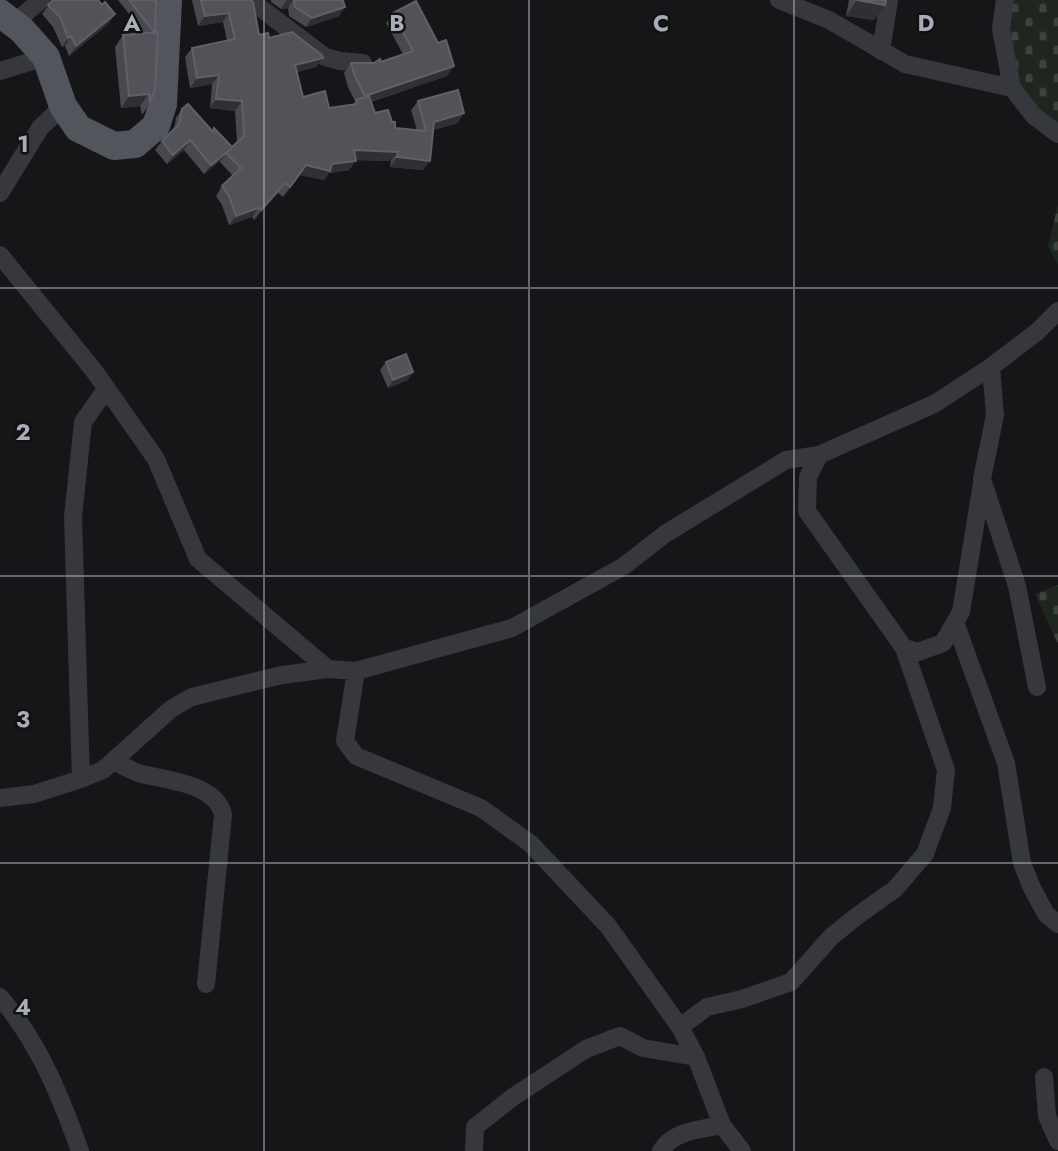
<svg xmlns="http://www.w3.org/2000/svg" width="1058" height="1151" viewBox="0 0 1058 1151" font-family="Jost,sans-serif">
<defs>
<pattern id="cemetery-stones" width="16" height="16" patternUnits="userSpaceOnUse" patternTransform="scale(1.75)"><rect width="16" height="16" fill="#1e261f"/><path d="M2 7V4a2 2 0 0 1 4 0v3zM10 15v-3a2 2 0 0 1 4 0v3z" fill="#3c433d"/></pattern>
</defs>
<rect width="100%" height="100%" fill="#161618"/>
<path fill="url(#cemetery-stones)" d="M 1005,0 L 1058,0 L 1058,134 L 1012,88 Z
M 1058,204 L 1058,265 L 1048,247 Z
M 1058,585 L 1058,644 L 1035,594 Z"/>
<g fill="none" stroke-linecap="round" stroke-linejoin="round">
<path stroke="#37383d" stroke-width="18" d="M 250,0 L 325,57 L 340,61 L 363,63
M 779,0 L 829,20 L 905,64 L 1012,88
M 1005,0 L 1001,29 L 1012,88 L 1034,116 L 1058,134
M 14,23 L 41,0
M 881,51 L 889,0
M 0,71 L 46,57
M 0,193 L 40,128 L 63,106
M 0,255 L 95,372 L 156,459 L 198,559 L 328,669
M 991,367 L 995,415 L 982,479 L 1017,586 L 1037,687
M 955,622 L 1006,763 L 1022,863 L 1032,888 L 1046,914 L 1058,924
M 904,648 L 918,652 L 943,643 L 961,612 L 982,483
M 356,671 L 345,741 L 356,756 L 481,808 L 531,844 L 608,926 L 680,1027 L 696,1057 L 722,1125 C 701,1130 673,1130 661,1151
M 113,761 C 121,765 130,770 138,773 C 163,780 217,783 223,815 L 206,984
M 81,779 L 73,517 L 83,422 L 107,388
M 0,798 L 34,794 L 81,779 L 103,770 L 171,709 L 192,697 L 282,675 L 328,669 L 356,671 L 512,628 L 624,566 L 665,534 L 786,460 L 819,455 L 934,404 L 991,367 L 1038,331 L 1058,311
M 0,997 C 39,1043 60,1095 80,1151
M 680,1027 L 707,1007 L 742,999 L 791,982 L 831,937 L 857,916 L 895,889 L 925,854 L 942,808 L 946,770 L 904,648 L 807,511 L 808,477 L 819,455
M 1044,1077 L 1047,1116 L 1058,1141
M 722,1125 L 742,1151
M 474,1151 L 475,1127 L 513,1097 L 586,1049 L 620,1036 L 643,1048 L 696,1057"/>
<path stroke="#53555c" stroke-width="28" d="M 0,13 L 22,30 L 46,57 L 63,106 L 78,128 L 114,146 L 135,144 L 156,126 L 163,104 L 168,0"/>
</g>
<path fill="#47494d" d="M 51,0 L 98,0 L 102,5 L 115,14 L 108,24 L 69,56 L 65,46 L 62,47 L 53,27 L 42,14 L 51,2 Z
M 118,0 L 156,0 L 150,103 L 142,115 L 140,106 L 121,108 L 115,47 L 123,35 L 144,33 Z
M 192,0 L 251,0 L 259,35 L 269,38 L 316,67 L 297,72 L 303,97 L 329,108 L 353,105 L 355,101 L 348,87 L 344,73 L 351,63 L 374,63 L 403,54 L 386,23 L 393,13 L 447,76 L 371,102 L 375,113 L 395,128 L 417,130 L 411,110 L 418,101 L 458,123 L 433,130 L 423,170 L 390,167 L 391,161 L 355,160 L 349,170 L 329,173 L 324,180 L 300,175 L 283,197 L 278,193 L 254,220 L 252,217 L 229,225 L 222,205 L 216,196 L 222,186 L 233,176 L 220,162 L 221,160 L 204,174 L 184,150 L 167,164 L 155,150 L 162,141 L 174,130 L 176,118 L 182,109 L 212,131 L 214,128 L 232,147 L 237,142 L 235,111 L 210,108 L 212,84 L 190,88 L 185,57 L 192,48 L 227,41 L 223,22 L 198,26 Z
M 271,0 L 343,0 L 339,16 L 306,27 L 289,16 L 288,8 L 281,9 L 271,2 Z
M 849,0 L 886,0 L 874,20 L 846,16 Z
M 386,362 L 408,380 L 388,388 L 380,370 Z"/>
<path fill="#2f3033" d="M 287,0 L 293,0 L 288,8 L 281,9 Z
M 857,0 L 885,5 L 874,20 L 846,16 Z
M 345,7 L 339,16 L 306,27 L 312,18 Z
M 229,13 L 223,22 L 198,26 L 205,16 Z
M 115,14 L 108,24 L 69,56 L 76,46 Z
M 71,36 L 65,46 L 62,47 L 68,38 Z
M 323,58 L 316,67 L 288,74 L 295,65 Z
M 454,66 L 447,76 L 358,106 L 365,96 Z
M 219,75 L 212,84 L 190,88 L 197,78 Z
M 149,94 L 140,106 L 121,108 L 129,96 Z
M 216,99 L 242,101 L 235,111 L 210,108 Z
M 464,113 L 458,123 L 428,131 L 434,122 Z
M 190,140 L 184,150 L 167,164 L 173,155 Z
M 232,148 L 221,160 L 204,174 L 211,165 Z
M 354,150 L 398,152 L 391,161 L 348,160 Z
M 397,157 L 430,161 L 423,170 L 390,167 Z
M 356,161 L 349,170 L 329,173 L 324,180 L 300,175 L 283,197 L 306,165 L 332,164 Z
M 285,183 L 278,193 L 254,220 L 261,210 Z
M 258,208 L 252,217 L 229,225 L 236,216 Z
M 413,372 L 408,380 L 388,388 L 393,380 Z"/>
<path fill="#525359" stroke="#5f6168" stroke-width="2" d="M 53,0 L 98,0 L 102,5 L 105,2 L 115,14 L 76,46 L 71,36 L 68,38 L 60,17 L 48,5 Z
M 129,0 L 156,0 L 155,33 Z
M 201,0 L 251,0 L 253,2 L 259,35 L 268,33 L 269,38 L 292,32 L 322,55 L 323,58 L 295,65 L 303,97 L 325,91 L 329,108 L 357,104 L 356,100 L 369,96 L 375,113 L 388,110 L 392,122 L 395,122 L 395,128 L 426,131 L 418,101 L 458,90 L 464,113 L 434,122 L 430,161 L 397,157 L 398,152 L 354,150 L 356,161 L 332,164 L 330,171 L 306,165 L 290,187 L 285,183 L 261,210 L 258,208 L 236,216 L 229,196 L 222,186 L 241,168 L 226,153 L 232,148 L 211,165 L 190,140 L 173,155 L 162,141 L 179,124 L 182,109 L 188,104 L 213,132 L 214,128 L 232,147 L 244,136 L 242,101 L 216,99 L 219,75 L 197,78 L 192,48 L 235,39 L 229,13 L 205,16 Z
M 294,0 L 343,0 L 345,7 L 312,18 L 295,7 Z
M 857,0 L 886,0 L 885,5 Z
M 416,1 L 438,43 L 446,40 L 454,66 L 365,96 L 355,77 L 351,63 L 374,63 L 380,59 L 381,62 L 413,51 L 393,13 Z
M 158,32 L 155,89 L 150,103 L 149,94 L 129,96 L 123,35 Z
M 406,354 L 413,372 L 393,380 L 386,362 Z"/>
<path fill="none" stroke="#a8adb8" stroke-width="2" stroke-opacity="0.55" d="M 264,0 L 264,1151M 529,0 L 529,1151M 794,0 L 794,1151M 0,288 L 1058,288M 0,576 L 1058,576M 0,863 L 1058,863"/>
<g font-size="23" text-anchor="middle" font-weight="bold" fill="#a8adb8" stroke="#111113" stroke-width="5" stroke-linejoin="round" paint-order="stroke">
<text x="132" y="31">A</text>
<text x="397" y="31">B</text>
<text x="661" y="31">C</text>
<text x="926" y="31">D</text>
<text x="23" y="152">1</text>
<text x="23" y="440">2</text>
<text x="23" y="727">3</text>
<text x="23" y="1015">4</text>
</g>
</svg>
